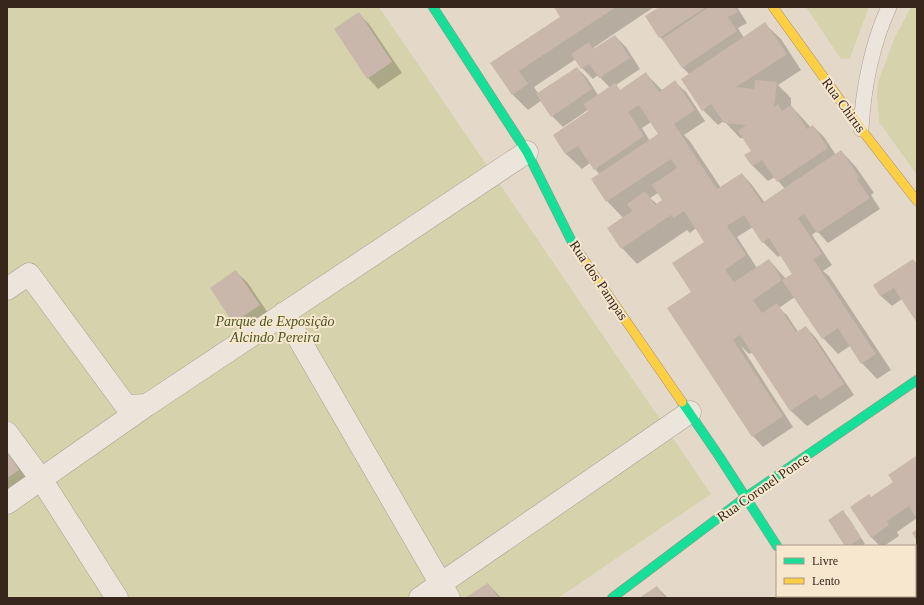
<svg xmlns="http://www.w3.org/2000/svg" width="924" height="605" viewBox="0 0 924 605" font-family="'Times New Roman',serif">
<rect width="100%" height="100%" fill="#e4d9c9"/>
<path fill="#d6d2ab" d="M 7,7 L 379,7 L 711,494 L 558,598 L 7,598 Z
M 806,7 L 869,7 L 850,58 L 841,59 Z
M 911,7 L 917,7 L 917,175 L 879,122 L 877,96 L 878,82 L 895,37 Z"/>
<path fill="#0003" fill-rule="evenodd" d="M 555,7 L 654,7 L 593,48 L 595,50 L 615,36 L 626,47 L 640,69 L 616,85 L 621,91 L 646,74 L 662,90 L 675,82 L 686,92 L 705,121 L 684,135 L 689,140 L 721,188 L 742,174 L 752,185 L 765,203 L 785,189 L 775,177 L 768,181 L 753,166 L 746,155 L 752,151 L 744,138 L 740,138 L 724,121 L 718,125 L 703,110 L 689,74 L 683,68 L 668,45 L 660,37 L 661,7 L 737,7 L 747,23 L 738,28 L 744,38 L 765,24 L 781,39 L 801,70 L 778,85 L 791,98 L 791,106 L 806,122 L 811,128 L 813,126 L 824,137 L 836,155 L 841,151 L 856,167 L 874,193 L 871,195 L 880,209 L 828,243 L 817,231 L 812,235 L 832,265 L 823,271 L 829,276 L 891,370 L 877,379 L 862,363 L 850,346 L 838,354 L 823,338 L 795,297 L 779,308 L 787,315 L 798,332 L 806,327 L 816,338 L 854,395 L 807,426 L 791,411 L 753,352 L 749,354 L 741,346 L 793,427 L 763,447 L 753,436 L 693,292 L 705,242 L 696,228 L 690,233 L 687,230 L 637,264 L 622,248 L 623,218 L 607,201 L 600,175 L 590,163 L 582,169 L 566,154 L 554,135 L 590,112 L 589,109 L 563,127 L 552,116 L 542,100 L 528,110 L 512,94 L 492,63 L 561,17 ZM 576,59 L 582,68 L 593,79 L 598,75 L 610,88 L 598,95 L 587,78 L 577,68 L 538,93 L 534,87 ZM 651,122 L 660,135 L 650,141 L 642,128 ZM 658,193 L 663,200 L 657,204 L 650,198 ZM 753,227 L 763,242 L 778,257 L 781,255 L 794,274 L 786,279 L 769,260 L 757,268 L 737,237 Z
M 359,14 L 369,24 L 402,73 L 378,89 L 368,78 Z
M 913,260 L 917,264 L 917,321 L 902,299 L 892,306 L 881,296 L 874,285 Z
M 236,272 L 247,282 L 270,316 L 245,333 L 234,322 Z
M 7,452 L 21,466 L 34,485 L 7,504 Z
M 917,459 L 917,518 L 897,532 L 899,536 L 884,546 L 880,546 L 871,537 L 871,498 L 893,484 Z
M 842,512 L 848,517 L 865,544 L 862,546 L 846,546 Z
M 917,567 L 917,598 L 898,598 L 897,596 L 915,596 L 915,568 Z
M 488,584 L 501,598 L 467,598 Z
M 657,587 L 668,598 L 640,598 Z"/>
<path fill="#c8b7aa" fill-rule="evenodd" d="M 554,7 L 616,7 L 519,71 L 528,84 L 512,95 L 490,63 L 560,17 Z
M 659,7 L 706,7 L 659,38 L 645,16 Z
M 709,7 L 734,7 L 738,12 L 728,17 L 737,31 L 682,68 L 662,39 Z
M 359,12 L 392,62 L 367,79 L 334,29 Z
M 765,22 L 787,54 L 736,87 L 754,89 L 755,80 L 777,82 L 774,107 L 778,104 L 782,111 L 791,105 L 807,129 L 813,125 L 828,148 L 777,182 L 762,160 L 752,166 L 744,155 L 751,151 L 738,131 L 746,125 L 724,123 L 711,104 L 702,111 L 681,79 Z
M 615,35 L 630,58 L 599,78 L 589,64 L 581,69 L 571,54 L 589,42 L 593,49 Z
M 577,67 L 592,89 L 551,117 L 536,94 Z
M 646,72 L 659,92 L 675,80 L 695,110 L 674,124 L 717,189 L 742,173 L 762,203 L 841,150 L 859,177 L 857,179 L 870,198 L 817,233 L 804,214 L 798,218 L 822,254 L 813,259 L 876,354 L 861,364 L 838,328 L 822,339 L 782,280 L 753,300 L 762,313 L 777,303 L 796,332 L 806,326 L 844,384 L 820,400 L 816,394 L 790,411 L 740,335 L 733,340 L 783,416 L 752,437 L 667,308 L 691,292 L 672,263 L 704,242 L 684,211 L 674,218 L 671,215 L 621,249 L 607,228 L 632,211 L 627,204 L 645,191 L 655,205 L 662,200 L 652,185 L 677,168 L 671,159 L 606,202 L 591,179 L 658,134 L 639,105 L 628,112 L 644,136 L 594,170 L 578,146 L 565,154 L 553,135 L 588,111 L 584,104 L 615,83 L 620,90 ZM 744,215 L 762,243 L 769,238 L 792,274 L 782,280 L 769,259 L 734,282 L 725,270 L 746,255 L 727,226 Z
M 913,259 L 917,265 L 917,323 L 894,288 L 880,296 L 873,285 Z
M 236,270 L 260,305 L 233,323 L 210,288 Z
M 7,451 L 19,470 L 7,478 Z
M 916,456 L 917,458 L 917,519 L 909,506 L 887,521 L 889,525 L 871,538 L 850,507 L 869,494 L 871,497 L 893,482 L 888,475 Z
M 843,510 L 861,538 L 849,546 L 845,546 L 828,520 Z
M 917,529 L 917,541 L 912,533 Z
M 917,566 L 917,593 L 915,594 L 915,567 Z
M 488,583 L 499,598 L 465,598 Z
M 657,586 L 665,598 L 639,598 Z
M 896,596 L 913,596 L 910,598 L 897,598 Z"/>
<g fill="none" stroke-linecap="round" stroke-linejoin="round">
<g stroke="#a99e93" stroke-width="16">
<path id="lane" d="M 861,129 C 863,90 872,43 889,7"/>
</g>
<g stroke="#a99e93" stroke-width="23">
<path id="street" d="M 7,289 L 29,274 L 126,406 L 147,405
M 284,313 L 449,598
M 7,433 L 41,479 L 117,598
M 7,503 L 147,405 L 527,152
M 810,596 L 811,598
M 420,598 L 690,412"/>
</g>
<g stroke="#988e83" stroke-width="10">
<path id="fast" d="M 433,7 L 527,152 L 573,244 L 582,257
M 682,402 L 719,456 L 777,546
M 612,598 L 746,497 L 917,380"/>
</g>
<g stroke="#988e83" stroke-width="10">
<path id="slow" d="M 773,7 L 861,129 L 917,201
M 582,257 L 682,402"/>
</g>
<use href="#lane" stroke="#ece5db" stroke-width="15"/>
<use href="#street" stroke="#ece5db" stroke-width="22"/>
<use href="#fast" stroke="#16e098" stroke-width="9"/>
<use href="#slow" stroke="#ffcf43" stroke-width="9"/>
</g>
<g text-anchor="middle" stroke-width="4" stroke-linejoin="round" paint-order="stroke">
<g font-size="14" fill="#37261b" stroke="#f7e7ce">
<text transform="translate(844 105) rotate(54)" y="5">Rua Chirus</text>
<text transform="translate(599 280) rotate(56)" y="5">Rua dos Pampas</text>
<text transform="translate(763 487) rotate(-35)" y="5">Rua Coronel Ponce</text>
</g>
<g font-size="14" font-style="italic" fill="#4b5421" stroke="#f7e7ce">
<text x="275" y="326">Parque de Exposição<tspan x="275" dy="16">Alcindo Pereira</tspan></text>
</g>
</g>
<rect width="924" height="605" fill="none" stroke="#37261b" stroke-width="16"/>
<rect x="776" y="545" width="140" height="52" fill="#f7e7ce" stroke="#aa9a86"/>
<rect x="784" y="558" width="20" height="6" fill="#16e098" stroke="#aa9a86"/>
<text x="812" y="565" font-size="12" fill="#37261b">Livre</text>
<rect x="784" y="578" width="20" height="6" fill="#ffcf43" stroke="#aa9a86"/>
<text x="812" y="585" font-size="12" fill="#37261b">Lento</text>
</svg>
